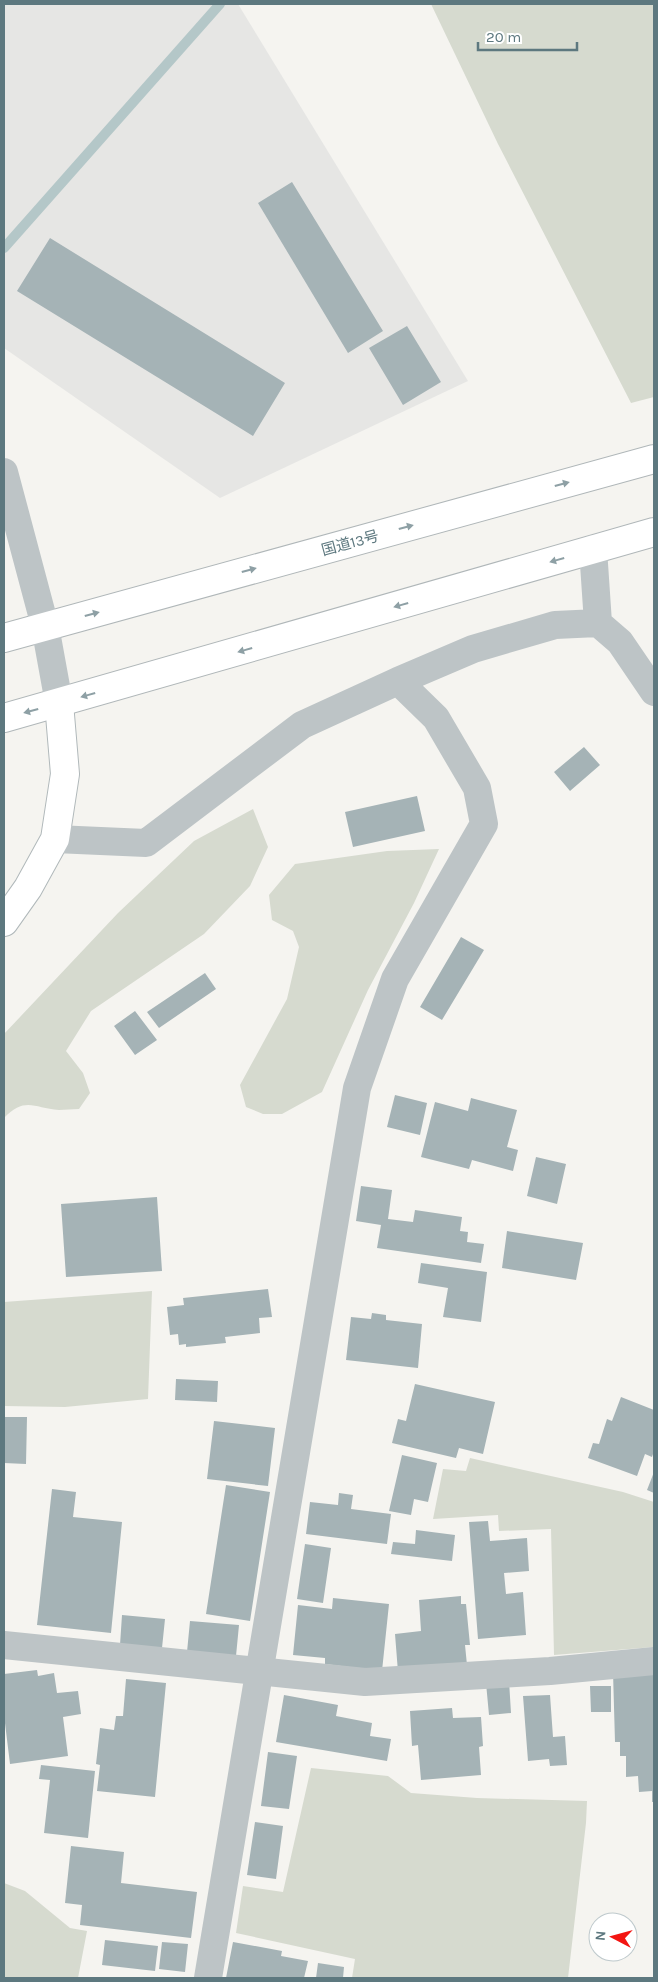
<svg xmlns="http://www.w3.org/2000/svg" width="658" height="1982" viewBox="0 0 658 1982" font-family="Karla,'Noto Sans JP',sans-serif">
<rect width="100%" height="100%" fill="#f5f4f0"/>
<path fill="#e6e6e4" d="M 4,4 L 238,4 L 468,381 L 220,498 L 4,348 Z"/>
<path fill="#d6dacf" d="M 431,4 L 654,4 L 654,397 L 631,403 L 498,144 Z
M 253,809 L 268,847 L 250,886 L 204,934 L 91,1011 L 66,1051 L 83,1073 L 90,1093 L 79,1109 C 72,1109 65,1110 59,1110 C 34,1108 25,1096 4,1118 L 4,1034 L 118,913 L 194,841 Z
M 439,849 L 414,903 L 368,990 L 322,1092 L 282,1114 L 263,1114 L 246,1107 L 240,1085 L 287,999 L 299,947 L 293,931 L 272,920 L 269,895 L 295,864 L 387,851 Z
M 152,1291 L 148,1399 L 65,1407 L 4,1406 L 4,1302 Z
M 470,1458 L 623,1492 L 654,1502 L 654,1647 L 554,1655 L 551,1529 L 499,1531 L 498,1515 L 433,1519 L 443,1469 L 466,1471 Z
M 311,1768 L 388,1776 L 411,1793 L 477,1798 L 587,1801 L 586,1823 L 568,1978 L 352,1978 L 355,1959 L 236,1933 L 243,1886 L 283,1892 Z
M 4,1883 L 25,1891 L 70,1928 L 87,1931 L 78,1978 L 4,1978 Z"/>
<g fill="none" stroke-linecap="round" stroke-linejoin="round">
<path stroke="#b4c7c8" stroke-width="10" d="M 4,248 L 220,4"/>
</g>
<path fill="#a5b3b6" d="M 292,182 L 383,331 L 348,353 L 258,203 Z
M 50,238 L 285,383 L 253,436 L 17,291 Z
M 407,326 L 441,382 L 403,405 L 369,348 Z
M 584,747 L 600,765 L 570,791 L 554,772 Z
M 417,796 L 425,831 L 353,847 L 345,812 Z
M 461,937 L 484,950 L 442,1020 L 420,1007 Z
M 205,973 L 216,989 L 159,1028 L 147,1012 Z
M 135,1011 L 157,1040 L 135,1055 L 114,1026 Z
M 395,1095 L 427,1103 L 420,1135 L 387,1127 Z
M 471,1098 L 517,1110 L 507,1147 L 518,1150 L 513,1171 L 472,1160 L 469,1169 L 421,1157 L 435,1102 L 468,1111 Z
M 536,1157 L 566,1164 L 557,1204 L 527,1196 Z
M 361,1186 L 392,1190 L 388,1219 L 413,1222 L 415,1210 L 462,1217 L 460,1231 L 468,1232 L 467,1242 L 484,1244 L 481,1263 L 377,1248 L 381,1225 L 356,1221 Z
M 157,1197 L 162,1271 L 66,1277 L 61,1204 Z
M 507,1231 L 583,1243 L 576,1280 L 502,1268 Z
M 421,1263 L 487,1272 L 481,1322 L 443,1317 L 448,1288 L 418,1283 Z
M 268,1289 L 272,1317 L 259,1318 L 260,1333 L 225,1337 L 226,1343 L 186,1347 L 186,1344 L 179,1345 L 178,1334 L 170,1335 L 167,1307 L 184,1305 L 183,1298 Z
M 372,1313 L 386,1315 L 386,1320 L 422,1324 L 418,1368 L 346,1360 L 351,1317 L 371,1319 Z
M 176,1379 L 218,1381 L 217,1402 L 175,1400 Z
M 415,1384 L 495,1402 L 483,1454 L 459,1448 L 456,1458 L 392,1443 L 398,1419 L 406,1421 Z
M 621,1397 L 654,1410 L 654,1451 L 652,1457 L 645,1454 L 637,1476 L 588,1458 L 593,1443 L 599,1444 L 607,1419 L 612,1421 Z
M 4,1417 L 27,1417 L 26,1464 L 4,1463 Z
M 214,1421 L 275,1428 L 268,1486 L 207,1479 Z
M 402,1455 L 437,1463 L 428,1502 L 414,1499 L 411,1515 L 389,1511 Z
M 654,1472 L 654,1493 L 647,1490 Z
M 226,1485 L 270,1492 L 250,1621 L 206,1614 Z
M 52,1489 L 76,1492 L 73,1517 L 122,1522 L 111,1633 L 37,1625 Z
M 339,1493 L 353,1495 L 351,1509 L 391,1514 L 387,1544 L 306,1534 L 310,1502 L 338,1505 Z
M 488,1521 L 490,1541 L 527,1538 L 529,1571 L 504,1573 L 506,1594 L 523,1592 L 526,1635 L 478,1639 L 469,1522 Z
M 416,1530 L 455,1535 L 452,1561 L 391,1554 L 393,1542 L 415,1544 Z
M 305,1544 L 331,1548 L 323,1603 L 297,1599 Z
M 461,1596 L 461,1604 L 466,1604 L 470,1645 L 465,1645 L 467,1665 L 398,1672 L 395,1634 L 421,1631 L 419,1600 Z
M 333,1598 L 389,1604 L 382,1671 L 325,1664 L 325,1658 L 293,1655 L 298,1605 L 332,1609 Z
M 122,1615 L 165,1619 L 162,1648 L 120,1645 Z
M 190,1621 L 239,1625 L 236,1656 L 187,1652 Z
M 37,1670 L 38,1676 L 54,1673 L 57,1693 L 78,1691 L 81,1714 L 63,1717 L 68,1756 L 10,1764 L 4,1715 L 4,1674 Z
M 654,1671 L 654,1802 L 652,1802 L 652,1791 L 639,1792 L 638,1776 L 626,1777 L 626,1756 L 620,1756 L 620,1742 L 615,1742 L 613,1672 Z
M 126,1679 L 166,1683 L 155,1797 L 97,1791 L 100,1765 L 96,1764 L 100,1728 L 114,1730 L 116,1716 L 123,1716 Z
M 509,1681 L 511,1713 L 489,1715 L 486,1683 Z
M 590,1686 L 611,1686 L 611,1712 L 591,1712 Z
M 284,1695 L 338,1705 L 336,1716 L 372,1723 L 370,1736 L 391,1739 L 387,1761 L 276,1742 Z
M 550,1695 L 553,1737 L 565,1736 L 567,1765 L 550,1766 L 549,1759 L 528,1761 L 523,1696 Z
M 452,1708 L 453,1718 L 481,1717 L 483,1746 L 479,1747 L 481,1775 L 421,1780 L 418,1745 L 412,1746 L 410,1711 Z
M 268,1752 L 297,1756 L 289,1809 L 261,1806 Z
M 41,1765 L 95,1771 L 88,1838 L 44,1833 L 50,1780 L 39,1779 Z
M 255,1822 L 283,1826 L 276,1879 L 247,1875 Z
M 71,1846 L 124,1852 L 121,1883 L 197,1892 L 191,1938 L 80,1925 L 82,1905 L 65,1903 Z
M 105,1940 L 158,1946 L 155,1971 L 102,1965 Z
M 162,1942 L 188,1944 L 185,1972 L 159,1969 Z
M 233,1942 L 282,1951 L 281,1956 L 308,1961 L 304,1978 L 226,1978 Z
M 318,1963 L 344,1967 L 343,1978 L 316,1978 Z"/>
<g fill="none" stroke-linecap="round" stroke-linejoin="round">
<g stroke="#b0b8ba" stroke-width="30">
<path id="major" d="M 4,922 L 28,888 L 55,839 L 65,774 L 59,703"/>
</g>
<g stroke="#b0b7b9" stroke-width="30">
<path id="highway" d="M 4,638 L 654,459
M 4,718 L 654,532"/>
</g>
<path stroke="#bdc4c6" stroke-width="28" d="M 4,472 L 45,626 L 59,703
M 593,549 L 598,623
M 398,681 L 473,649 L 555,625 L 598,623 L 620,642 L 654,692
M 55,839 L 146,843 L 302,725 L 398,681 L 436,718 L 477,788 L 484,824 L 395,979 L 357,1088 L 208,1978
M 4,1645 L 365,1682 L 550,1671 L 654,1661"/>
<use href="#major" stroke="#fff" stroke-width="28"/>
<use href="#highway" stroke="#fff" stroke-width="28"/>
</g>
<defs><path id="oneway-solid" d="M-6-.8H1V-3.2L6.5 0L1 3.2V.8H-6Z" transform="scale(1.25)"/></defs>
<g fill="#8ea0a5">
<use href="#oneway-solid" transform="translate(562 484) rotate(-15)"/>
<use href="#oneway-solid" transform="translate(406 527) rotate(-15)"/>
<use href="#oneway-solid" transform="translate(557 560) rotate(164)"/>
<use href="#oneway-solid" transform="translate(249 570) rotate(-15)"/>
<use href="#oneway-solid" transform="translate(401 605) rotate(164)"/>
<use href="#oneway-solid" transform="translate(92 614) rotate(-15)"/>
<use href="#oneway-solid" transform="translate(245 650) rotate(164)"/>
<use href="#oneway-solid" transform="translate(88 695) rotate(164)"/>
<use href="#oneway-solid" transform="translate(31 711) rotate(165)"/>
</g>
<g text-anchor="middle" stroke-width="5" stroke-linejoin="round" paint-order="stroke">
<g font-size="15" fill="#5d787f" stroke="#fff">
<text transform="translate(350 543) rotate(-15)" y="5">国道13号</text>
</g>
</g>
<rect width="658" height="1982" fill="none" stroke="#5d787f" stroke-width="10"/>
<g transform="translate(613 1937) rotate(276)"><circle r="24" fill="#ffffff" stroke="#bec9cc"/>
<path d="M0-4L9 19L0 12L-9 19Z" fill="#f31512"/>
<text y="-8" font-size="14" font-weight="bold" text-anchor="middle" fill="#5d787f">N</text>
</g>
<path d="M478 42v8h99v-8" fill="none" stroke="#5d787f" stroke-width="2.5"/>
<text x="486" y="42" font-size="15" fill="#5d787f" stroke="#ffffff" stroke-width="4" paint-order="stroke">20 m</text>
</svg>
